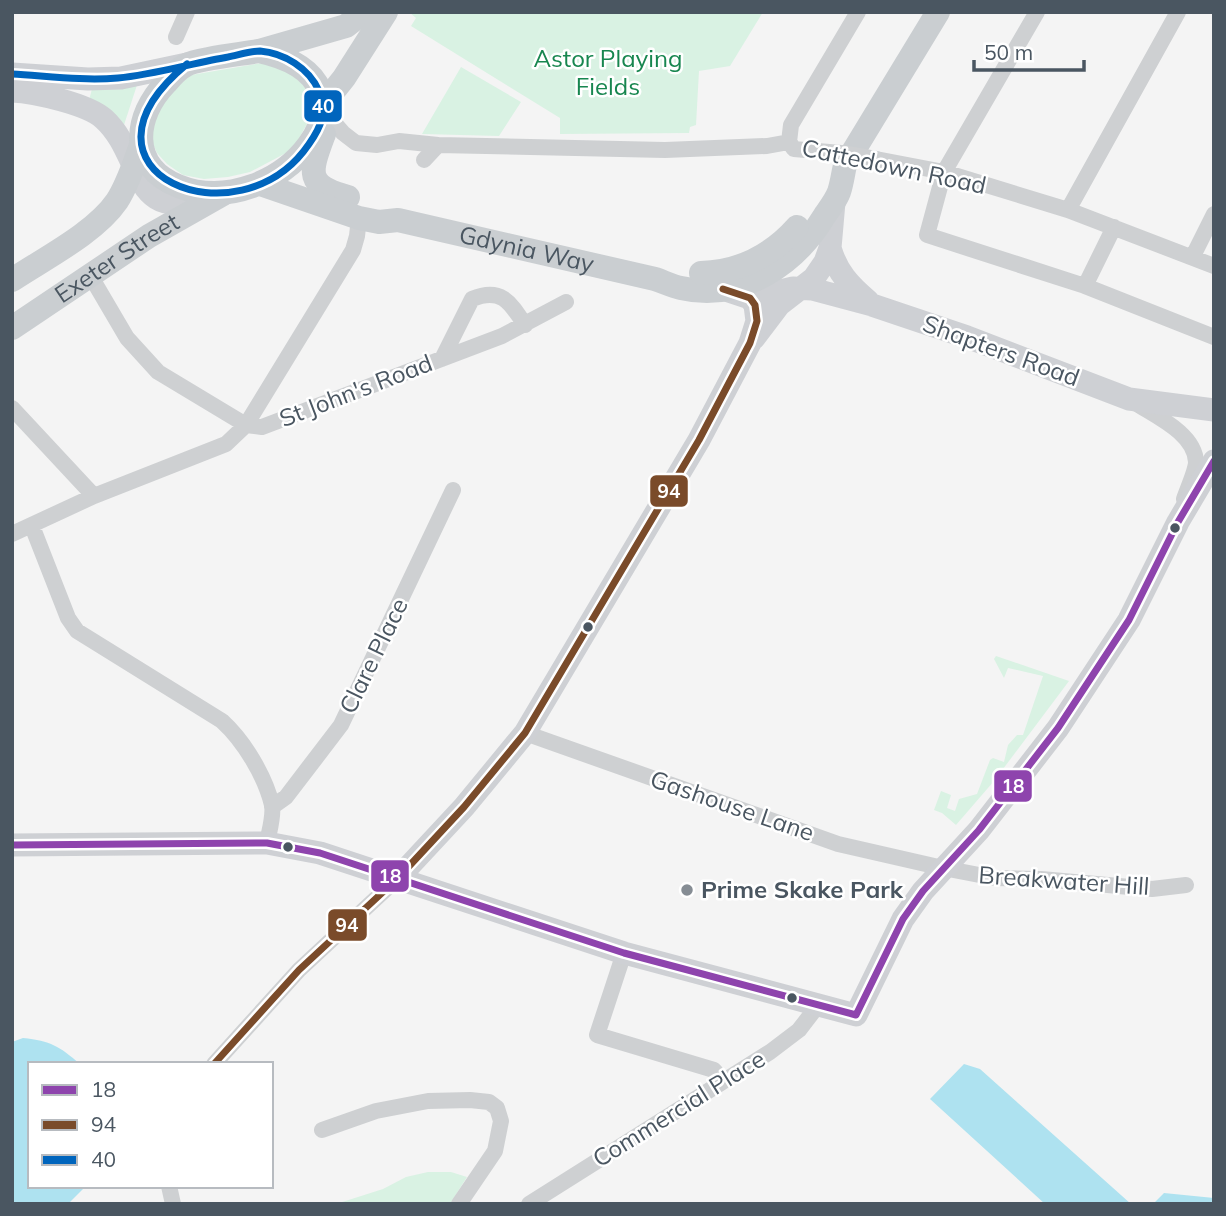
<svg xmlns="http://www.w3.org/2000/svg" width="1226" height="1216" viewBox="0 0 1226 1216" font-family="Mulish,sans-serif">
<rect width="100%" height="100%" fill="#f4f4f4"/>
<path fill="#d9f2e3" d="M 409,12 L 763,12 L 730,66 L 699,71 L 696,125 L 690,127 L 689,133 L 560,134 L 560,118 L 411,26 L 416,18 Z
M 268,62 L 280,64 L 309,90 L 314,111 L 297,142 L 286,153 L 250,172 L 228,177 L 204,179 L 183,175 L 167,164 L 157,153 L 149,135 L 156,104 L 191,75 Z
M 461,67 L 521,102 L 499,136 L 422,134 Z
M 137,85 L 124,125 C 117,112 102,107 88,104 L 92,89 L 102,90 Z
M 996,656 L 1069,681 L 994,781 L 956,825 L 942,813 L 934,810 L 941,791 L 951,795 L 947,808 L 955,811 L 959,799 L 977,794 L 990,760 L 993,758 L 1004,762 L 1008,745 L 1017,735 L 1023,735 L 1043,676 L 1008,668 L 1004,678 L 994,659 Z
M 428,1172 L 451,1172 L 467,1177 L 450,1204 L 336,1204 L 383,1189 L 406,1177 Z"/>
<path fill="#aee2f0" d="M 23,1038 C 51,1041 59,1046 80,1064 L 30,1064 L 30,1186 L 86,1186 L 68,1204 L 12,1204 L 12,1042 Z
M 964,1064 L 980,1069 L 1131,1204 L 1045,1204 L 930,1099 Z
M 1164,1193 L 1214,1198 L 1214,1204 L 1153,1204 Z"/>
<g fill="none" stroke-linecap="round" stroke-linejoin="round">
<path stroke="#ced0d2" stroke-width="16" d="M 1037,12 L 944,172 L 927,235 L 1085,286 L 1214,337
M 176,37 L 187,12
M 324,111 L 343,133 L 356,143 L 377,145 L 399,141 L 438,145
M 789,142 L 791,125 L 858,12
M 789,142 L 794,149 L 841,153
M 876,159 L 944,172 L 1068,210 L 1214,266
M 424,160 L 438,145 L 665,150 L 767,146 L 789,142
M 1068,210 L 1178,12
M 1193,256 L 1214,214
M 90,275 L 127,338 L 158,372 L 246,425 L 262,427 L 502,336 L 566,302
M 1085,286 L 1114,227
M 442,359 L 472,299 C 501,287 510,302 525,325
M 1134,402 C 1155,416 1195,433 1196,462 C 1196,470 1187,490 1184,499
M 12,408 L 94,496
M 32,526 L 68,618 L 77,631 L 222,721 C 244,741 265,776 272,805 C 274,816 269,832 267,843
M 12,534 L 94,496 L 226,444 L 246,425 L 353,250 L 357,236 L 359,218
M 525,733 L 838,844 L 943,868 L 995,878 L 1041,879 L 1152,889 L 1186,885
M 272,807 L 286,797 L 341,725 L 453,490
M 624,953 L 597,1035 L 714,1070 L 723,1080
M 214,1064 L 299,970 L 398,878
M 322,1130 L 376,1111 L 428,1101 L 470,1100 L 489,1102 L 497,1108 L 501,1121 L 495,1151 L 459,1204
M 169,1186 L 173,1204
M 529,1204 L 770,1052 L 799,1030 L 819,1004"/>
<path stroke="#ced0d4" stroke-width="23" d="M 12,74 L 88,79 L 121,78 L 187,64
M 12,91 C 34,92 88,104 104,119 C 144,155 131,229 210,194
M 830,248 C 837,272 849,285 868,301
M 750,298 L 793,288 L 812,289 L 872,305 L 967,337 L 1129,399 L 1214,410
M 754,338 L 779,305 L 814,278 L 825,262 L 830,248 L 834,202
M 12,845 L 267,843 L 320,853 L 624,953 L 856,1015 L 903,919 L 923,891 L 979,830 L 1058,728 L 1129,620 L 1178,522 L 1214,461
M 398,878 L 464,807 L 525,733 L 699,440 L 750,343 L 757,321 L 755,305 L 750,298 L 723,289"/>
<g stroke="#caced1" stroke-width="24">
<path d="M 259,51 C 401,82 276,226 178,186 C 128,166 134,116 166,83 C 171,77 178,69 186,65 C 197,59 243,54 259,51 Z"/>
<path d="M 259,51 L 346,26 L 364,12"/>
<path d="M 324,103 L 344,78 L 386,12"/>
<path d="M 324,134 C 310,172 304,185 348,197"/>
<path id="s1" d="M 260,184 L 359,218 L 379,222 L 398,220 L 655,279 C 664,282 672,286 681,288 C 741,302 796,264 825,215 C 830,208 836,200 839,192 C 842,183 843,174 845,165 L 938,12"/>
<path d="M 701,273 C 740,272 771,256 797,227"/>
<path d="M 12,280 C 45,258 95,233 117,201 C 128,184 134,164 141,145"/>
<path id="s2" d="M 12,328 L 149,236 L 223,194"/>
</g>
<path stroke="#ced0d2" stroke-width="16" d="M 841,153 L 876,159"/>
<g stroke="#fff" stroke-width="12">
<path id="bus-1" d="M 12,845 L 267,843 L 320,853 L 624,953 L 856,1015 L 903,919 L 923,891 L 979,830 L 1058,728 L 1129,620 L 1178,522 L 1214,461"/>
</g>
<g stroke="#fff" stroke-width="12">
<path id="bus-2" d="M 214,1064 L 299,970 L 398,878 L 464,807 L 525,733 L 699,440 L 750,343 L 757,321 L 755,305 L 750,298 L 723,289"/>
</g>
<g stroke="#fff" stroke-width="12">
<path id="bus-3" d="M 12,74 C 47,76 83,81 118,78 C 153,75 193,63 228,57 C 238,55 250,51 260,51 C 284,53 309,68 319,91 C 328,111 321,127 309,144 C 239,247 56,172 187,64"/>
</g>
<use href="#bus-1" stroke="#8e44ad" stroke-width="7"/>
<use href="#bus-2" stroke="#7a4b2a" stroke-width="7"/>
<use href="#bus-3" stroke="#0065bd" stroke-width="7"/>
</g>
<g fill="#4a5661" stroke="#fff" stroke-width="2.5">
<circle cx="1175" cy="528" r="6"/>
<circle cx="588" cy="627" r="6"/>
<circle cx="288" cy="847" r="6"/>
<circle cx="792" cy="998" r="6"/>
</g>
<circle fill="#868d94" stroke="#fff" stroke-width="2.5" cx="687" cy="890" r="7"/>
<g text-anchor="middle" stroke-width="5" stroke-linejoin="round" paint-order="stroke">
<g font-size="24" fill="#17864f" stroke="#fff">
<text x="608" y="67">Astor Playing<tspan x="608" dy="28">Fields</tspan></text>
</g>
<g font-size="24" fill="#4a5661" stroke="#fff">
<text transform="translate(894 167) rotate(12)" y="8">Cattedown Road</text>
<text dy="8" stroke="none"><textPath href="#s1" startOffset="276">Gdynia Way</textPath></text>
<text dy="8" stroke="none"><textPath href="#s2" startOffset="126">Exeter Street</textPath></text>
<text transform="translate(1001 351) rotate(20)" y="8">Shapters Road</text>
<text transform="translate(356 391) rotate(-21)" y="8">St John's Road</text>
<text transform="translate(374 656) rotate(-64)" y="8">Clare Place</text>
<text transform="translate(732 806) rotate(19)" y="8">Gashouse Lane</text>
<text transform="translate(1064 881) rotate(4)" y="8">Breakwater Hill</text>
<text transform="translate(679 1109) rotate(-32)" y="8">Commercial Place</text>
</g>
<g font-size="24" font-weight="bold" fill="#4a5661" stroke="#fff" text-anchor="start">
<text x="701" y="898">Prime Skake Park</text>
</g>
</g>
<g stroke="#fff" stroke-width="2.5">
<rect x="303" y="89" width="40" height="34" rx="7" fill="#0065bd"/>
<rect x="649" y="474" width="40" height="34" rx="7" fill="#7a4b2a"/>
<rect x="993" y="769" width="40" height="34" rx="7" fill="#8e44ad"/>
<rect x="370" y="859" width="40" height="34" rx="7" fill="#8e44ad"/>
<rect x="327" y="908" width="41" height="34" rx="7" fill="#7a4b2a"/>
</g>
<g font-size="19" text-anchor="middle" font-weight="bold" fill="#fff">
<text x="323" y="113">40</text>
<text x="669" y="498">94</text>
<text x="1013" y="793">18</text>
<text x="390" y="883">18</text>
<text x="347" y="932">94</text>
</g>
<rect width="1226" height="1216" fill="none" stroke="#4a5661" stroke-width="28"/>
<rect x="28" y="1062" width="245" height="126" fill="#ffffff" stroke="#b7bbc0" stroke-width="2"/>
<rect x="42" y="1085" width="35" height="10" fill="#8e44ad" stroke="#b7bbc0" stroke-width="2"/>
<text x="91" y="1097" font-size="21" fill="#4a5661">18</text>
<rect x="42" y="1120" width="35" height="10" fill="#7a4b2a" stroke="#b7bbc0" stroke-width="2"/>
<text x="91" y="1132" font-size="21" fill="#4a5661">94</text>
<rect x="42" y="1155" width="35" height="10" fill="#0065bd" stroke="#b7bbc0" stroke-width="2"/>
<text x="91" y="1167" font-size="21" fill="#4a5661">40</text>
<path d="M974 60v10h110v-10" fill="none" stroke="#4a5661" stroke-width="3.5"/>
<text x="984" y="60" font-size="21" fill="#4a5661" stroke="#ffffff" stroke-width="5" paint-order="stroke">50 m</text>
</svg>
